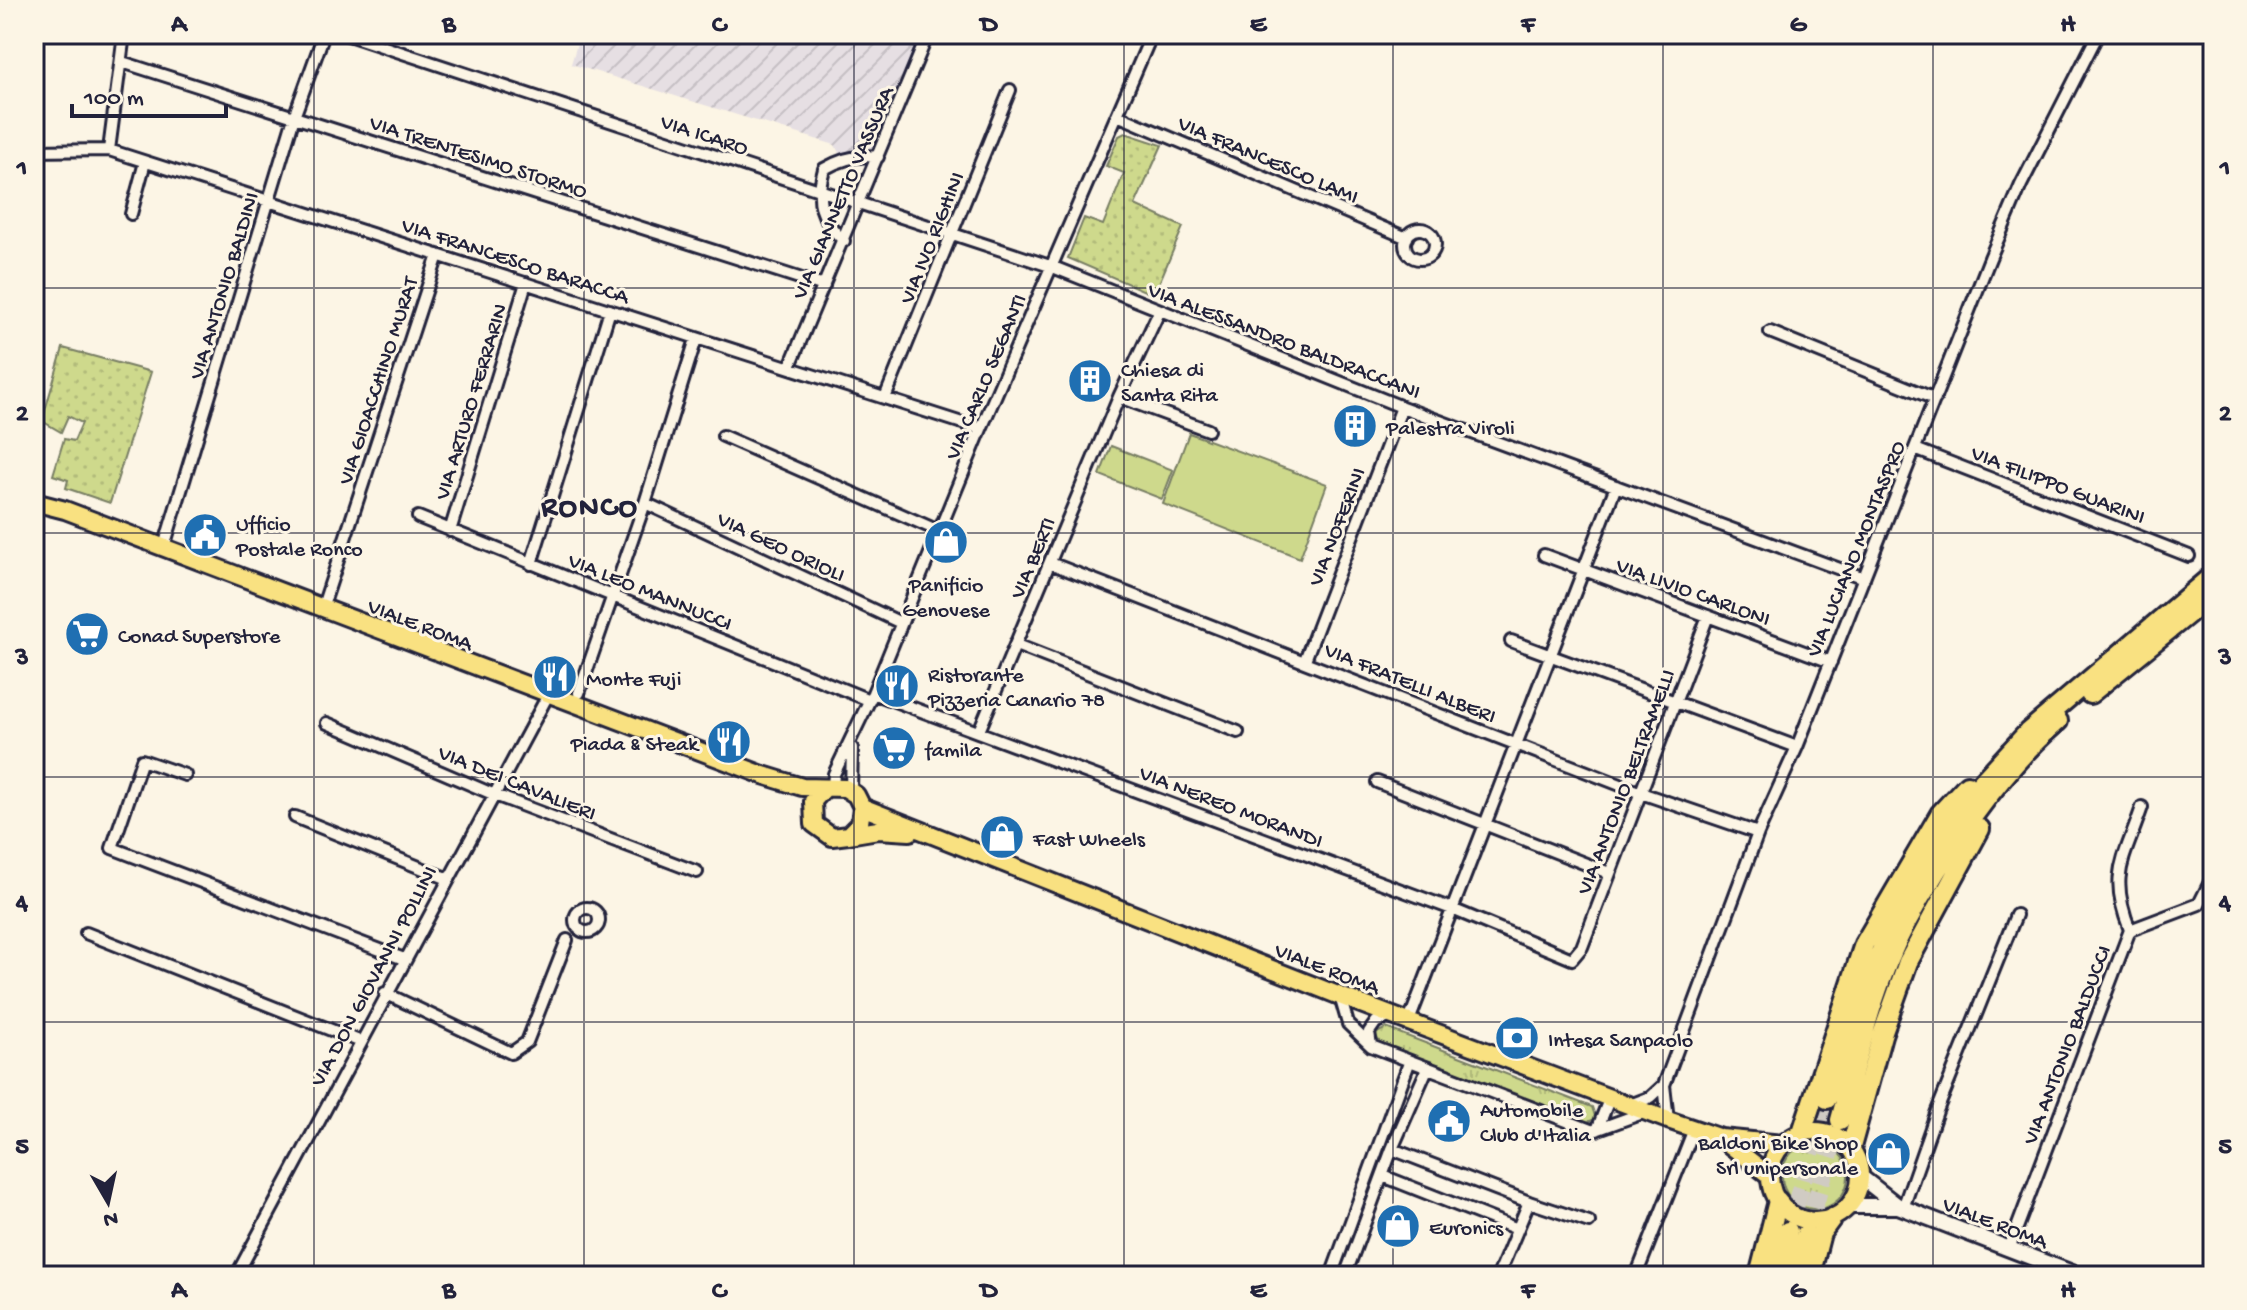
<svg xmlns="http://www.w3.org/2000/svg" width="2247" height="1310" viewBox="0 0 2247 1310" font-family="'Gochi Hand',sans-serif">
<defs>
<pattern id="industrial-furrows" width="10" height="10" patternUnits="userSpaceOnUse" patternTransform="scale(2)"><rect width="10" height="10" fill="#e6dfe3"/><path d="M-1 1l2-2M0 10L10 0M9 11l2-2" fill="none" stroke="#c5bfc4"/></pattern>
<pattern id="grass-tufts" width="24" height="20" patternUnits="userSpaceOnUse" patternTransform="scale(2)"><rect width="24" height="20" fill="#ced98c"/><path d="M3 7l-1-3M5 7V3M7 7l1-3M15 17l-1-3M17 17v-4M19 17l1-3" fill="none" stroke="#b1ba7a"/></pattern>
<pattern id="park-dots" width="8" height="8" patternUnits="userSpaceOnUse" patternTransform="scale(2)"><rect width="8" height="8" fill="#ced98c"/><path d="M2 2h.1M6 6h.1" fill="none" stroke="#b1ba7a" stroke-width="1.8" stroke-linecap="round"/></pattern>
</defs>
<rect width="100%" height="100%" fill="#fcf5e5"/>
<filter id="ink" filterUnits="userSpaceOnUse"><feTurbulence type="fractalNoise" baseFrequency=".0125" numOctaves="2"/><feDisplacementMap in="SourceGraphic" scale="16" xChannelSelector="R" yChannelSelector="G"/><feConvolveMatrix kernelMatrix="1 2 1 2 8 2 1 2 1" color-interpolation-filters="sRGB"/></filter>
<g filter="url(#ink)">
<path fill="url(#industrial-furrows)" d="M 580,34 L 925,34 L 875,150 L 841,157 L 835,145 L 571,64 Z"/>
<path fill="url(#grass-tufts)" stroke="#787e64" stroke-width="2" d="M 1386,1028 L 1592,1107 L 1596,1119 L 1584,1123 L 1381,1045 L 1375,1034 Z
M1782 1176a33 33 0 1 1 66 0a33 33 0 1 1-66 0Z"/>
<path fill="url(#park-dots)" stroke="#787e64" stroke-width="2" d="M 1125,133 L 1162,145 L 1135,205 L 1183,227 L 1154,295 L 1068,258 L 1084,218 L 1103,225 L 1124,173 L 1106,166 L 1119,136 Z
M 63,348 L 151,372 L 110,503 L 66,488 L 68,480 L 53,475 L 64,439 L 74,441 L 82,423 L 68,416 L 61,432 L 42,421 Z"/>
<path fill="#ced98c" stroke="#787e64" stroke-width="2" d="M 1189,433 L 1327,484 L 1300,558 L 1163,504 Z
M 1111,446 L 1173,470 L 1162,499 L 1100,475 Z"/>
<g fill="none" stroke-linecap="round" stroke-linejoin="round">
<path stroke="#d0cbc3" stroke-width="18" stroke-dasharray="18 9" stroke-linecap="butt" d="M 1788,1231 L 1827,1099
M 1806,1234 L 1840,1120"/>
<g stroke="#22223b" stroke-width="16">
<path id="minor" d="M 345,34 L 1053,267 L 1402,407 L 1864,578
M 122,62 L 824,286
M 1117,115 L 1407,238
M 109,150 L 124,34
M 34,151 L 109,150 L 981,429
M 131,214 L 145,162
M1405 244a15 15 0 1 1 30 0a15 15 0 1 1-30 0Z
M 844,241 C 820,219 815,201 824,169 C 841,159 858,154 878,157
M 1770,332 L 1935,399
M 790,366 L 928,34
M 1119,397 L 1208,430
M 885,398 L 1010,90
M 723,436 L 941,532
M 1915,449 L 2189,556
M 645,503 L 901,623
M 418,517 L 869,700
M 450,531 L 526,283
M 163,550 L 294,117 L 324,34
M 1544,555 L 1831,662
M 1050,563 L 1641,793 L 1758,833
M 531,564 L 610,310
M 322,609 L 438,255
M 1511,641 L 1797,747
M 1016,645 L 1238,732
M 1305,660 L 1402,407
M 579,693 L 645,503 L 696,339
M 873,693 L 1452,909 L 1572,959 L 1582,947 L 1708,616
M 327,723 L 495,795 L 697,872
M 979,731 L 1119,397 L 1159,312
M 185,775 L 142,760 L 112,848 L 404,959
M 1377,782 L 1609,873
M 833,787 L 834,774 L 873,693 L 981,429 L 1152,34
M 851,790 L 852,748
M 295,817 L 446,878
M575 920a12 12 0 1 1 24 0a12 12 0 1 1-24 0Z
M 2130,930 L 2199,904 L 2213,876
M 86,933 L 359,1041
M 385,993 L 511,1053 L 527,1042 L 567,940
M 1340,996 L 1348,1024 L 1371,1046 L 1593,1131 L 1648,1111
M 1409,1021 L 1616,486
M 1371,1046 L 1369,1032 L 1376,1022 L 1391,1016
M 1630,1105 L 1651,1097 L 1664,1085
M 1668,1120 L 1664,1085 L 1758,833 L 1797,747 L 1990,258 L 2021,185 L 2098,34
M 1597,1130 L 1610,1097
M 1392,1149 L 1529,1202 L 1498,1276
M 1383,1176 L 1515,1228
M 1529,1202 L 1589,1222
M 1903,1208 L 1937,1111 L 2016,915
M 2009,1249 L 2130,930 C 2108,874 2124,861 2142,807
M 236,1276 L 548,695
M 1331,1276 L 1409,1063
M 1345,1276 L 1392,1149 L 1427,1069
M 1636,1276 L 1694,1129"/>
</g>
<g stroke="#22223b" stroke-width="20">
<path id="secondary" d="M 1861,1177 L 1898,1206 L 2080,1276
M 1849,1206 L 1897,1206"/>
</g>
<g stroke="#22223b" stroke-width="22">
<path id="primary" d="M 34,502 L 65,510 L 763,775 L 802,787 L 845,788 L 856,795 L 862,807 L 860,823 L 848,835 L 832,837 L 814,824 L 813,801 L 824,789
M 862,807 L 1340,996 L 1668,1120 L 1721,1138 L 1783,1144
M 848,835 L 878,830 L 910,832
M1770 1176a45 45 0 1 1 90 0a45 45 0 1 1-90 0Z
M 1726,1142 L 1770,1176"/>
</g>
<g stroke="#22223b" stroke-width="24">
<path id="trunk" d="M 2090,694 L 2213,594
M 1827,1099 L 1862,993 L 1899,911 L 1971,794 L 2028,732 L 2213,575
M 1840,1120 C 1858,1056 1873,986 1904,927 C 1941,858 1998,772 2058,721
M 1802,1132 L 1864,944 L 1940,814 L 1967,785
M 1851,1147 L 1882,1035 L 1908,962 L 1980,829
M 1759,1276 L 1778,1201
M 1775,1276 L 1788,1231
M 1793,1276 L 1806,1234
M 1810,1276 L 1821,1233 L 1832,1218"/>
</g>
<use href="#minor" stroke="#fcf5e5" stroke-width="10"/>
<use href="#secondary" stroke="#fcf5e5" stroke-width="14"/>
<use href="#primary" stroke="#f9e181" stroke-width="16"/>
<use href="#trunk" stroke="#f9e181" stroke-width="18"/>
</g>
</g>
<path fill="none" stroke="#22223b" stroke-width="2" stroke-opacity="0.55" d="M 314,34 L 314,1276M 584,34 L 584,1276M 854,34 L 854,1276M 1124,34 L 1124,1276M 1393,34 L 1393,1276M 1663,34 L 1663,1276M 1933,34 L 1933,1276M 34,288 L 2213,288M 34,533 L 2213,533M 34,777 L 2213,777M 34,1022 L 2213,1022"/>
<defs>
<g id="building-disc" transform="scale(2.3)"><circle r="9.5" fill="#1f6fb2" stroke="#fcf5e5"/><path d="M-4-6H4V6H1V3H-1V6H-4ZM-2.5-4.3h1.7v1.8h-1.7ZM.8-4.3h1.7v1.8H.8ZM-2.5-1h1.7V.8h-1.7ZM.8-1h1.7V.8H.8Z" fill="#fff"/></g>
<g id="civic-disc" transform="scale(2.3)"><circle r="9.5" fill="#1f6fb2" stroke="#fcf5e5"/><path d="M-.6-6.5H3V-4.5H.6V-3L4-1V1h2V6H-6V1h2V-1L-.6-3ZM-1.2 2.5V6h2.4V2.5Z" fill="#fff"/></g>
<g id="shop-disc" transform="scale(2.3)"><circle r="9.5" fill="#1f6fb2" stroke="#fcf5e5"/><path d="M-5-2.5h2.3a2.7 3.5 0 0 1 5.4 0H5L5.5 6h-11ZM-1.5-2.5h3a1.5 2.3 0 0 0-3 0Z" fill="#fff"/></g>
<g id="supermarket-disc" transform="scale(2.3)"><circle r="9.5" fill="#1f6fb2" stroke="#fcf5e5"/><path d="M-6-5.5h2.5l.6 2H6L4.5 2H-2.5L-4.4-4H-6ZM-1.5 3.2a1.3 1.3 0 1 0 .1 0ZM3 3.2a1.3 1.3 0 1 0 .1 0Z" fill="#fff"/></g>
<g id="restaurant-disc" transform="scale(2.3)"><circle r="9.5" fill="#1f6fb2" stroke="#fcf5e5"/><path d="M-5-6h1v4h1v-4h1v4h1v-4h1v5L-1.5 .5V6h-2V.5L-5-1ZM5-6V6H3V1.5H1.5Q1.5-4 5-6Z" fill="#fff"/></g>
<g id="bank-disc" transform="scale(2.3)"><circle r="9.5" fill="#1f6fb2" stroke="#fcf5e5"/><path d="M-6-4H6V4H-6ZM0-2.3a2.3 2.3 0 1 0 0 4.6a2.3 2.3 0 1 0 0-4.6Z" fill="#fff"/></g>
</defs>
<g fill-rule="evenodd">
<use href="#building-disc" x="1090" y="381"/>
<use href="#building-disc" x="1355" y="426"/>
<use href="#civic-disc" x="205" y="535"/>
<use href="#shop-disc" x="946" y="542"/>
<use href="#supermarket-disc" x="87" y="634"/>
<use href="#restaurant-disc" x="555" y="677"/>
<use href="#restaurant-disc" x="897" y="686"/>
<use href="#restaurant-disc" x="729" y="742"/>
<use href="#supermarket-disc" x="894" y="748"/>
<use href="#shop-disc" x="1002" y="837"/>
<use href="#bank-disc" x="1517" y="1038"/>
<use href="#civic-disc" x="1449" y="1121"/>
<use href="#shop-disc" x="1889" y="1154"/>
<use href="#shop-disc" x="1398" y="1226"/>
</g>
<g text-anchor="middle" stroke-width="6" stroke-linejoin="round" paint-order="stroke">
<g font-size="22" fill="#22223b" stroke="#fcf5e5">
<text transform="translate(705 133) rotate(18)" y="8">VIA ICARO</text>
<text transform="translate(479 155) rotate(18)" y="8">VIA TRENTESIMO STORMO</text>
<text transform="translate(1269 158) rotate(23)" y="8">VIA FRANCESCO LAMI</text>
<text transform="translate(841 192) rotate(-67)" y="8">VIA GIANNETTO VASSURA</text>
<text transform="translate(930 237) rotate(-68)" y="8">VIA IVO RIGHINI</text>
<text transform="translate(516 259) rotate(18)" y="8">VIA FRANCESCO BARACCA</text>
<text transform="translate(222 285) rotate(-73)" y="8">VIA ANTONIO BALDINI</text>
<text transform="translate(1285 339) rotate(21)" y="8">VIA ALESSANDRO BALDRACCANI</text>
<text transform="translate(984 376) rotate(-67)" y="8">VIA CARLO SEGANTI</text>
<text transform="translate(376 380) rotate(-72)" y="8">VIA GIOACCHINO MURAT</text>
<text transform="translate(469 401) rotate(-73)" y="8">VIA ARTURO FERRARIN</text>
<text transform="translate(2059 483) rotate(21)" y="8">VIA FILIPPO GUARINI</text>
<text transform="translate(1335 526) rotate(-69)" y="8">VIA NOFERINI</text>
<text transform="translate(782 545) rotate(25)" y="8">VIA GEO ORIOLI</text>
<text transform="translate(1854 548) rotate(-68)" y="8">VIA LUCIANO MONTASPRO</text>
<text transform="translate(1031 557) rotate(-67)" y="8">VIA BERTI</text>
<text transform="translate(651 590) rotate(22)" y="8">VIA LEO MANNUCCI</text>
<text transform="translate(1694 590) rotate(20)" y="8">VIA LIVIO CARLONI</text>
<text transform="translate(421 623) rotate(21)" y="8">VIALE ROMA</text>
<text transform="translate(1411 681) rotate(22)" y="8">VIA FRATELLI ALBERI</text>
<text transform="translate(518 781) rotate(22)" y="8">VIA DEI CAVALIERI</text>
<text transform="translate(1624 781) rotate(-69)" y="8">VIA ANTONIO BELTRAMELLI</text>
<text transform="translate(1232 805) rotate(21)" y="8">VIA NEREO MORANDI</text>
<text transform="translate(1328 967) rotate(21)" y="8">VIALE ROMA</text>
<text transform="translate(372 975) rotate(-62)" y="8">VIA DON GIOVANNI POLLINI</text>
<text transform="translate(2065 1044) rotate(-69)" y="8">VIA ANTONIO BALDUCCI</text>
<text transform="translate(1996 1221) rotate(21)" y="8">VIALE ROMA</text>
</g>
<g font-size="22" fill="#22223b" stroke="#fcf5e5" text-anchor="start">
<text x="1121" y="376">Chiesa di<tspan x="1121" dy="25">Santa Rita</tspan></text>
<text x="1386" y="434">Palestra Viroli</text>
<text x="236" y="530">Ufficio<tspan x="236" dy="25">Postale Ronco</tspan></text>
<text x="946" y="591" text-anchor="middle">Panificio<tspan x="946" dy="25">Genovese</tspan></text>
<text x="118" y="642">Conad Superstore</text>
<text x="928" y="681">Ristorante<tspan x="928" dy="25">Pizzeria Canario 78</tspan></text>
<text x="586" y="685">Monte Fuji</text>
<text x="698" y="750" text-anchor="end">Piada &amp; Steak</text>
<text x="925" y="756">famila</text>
<text x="1033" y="845">Fast Wheels</text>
<text x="1548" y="1046">Intesa Sanpaolo</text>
<text x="1480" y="1116">Automobile<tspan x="1480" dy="25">Club d'Italia</tspan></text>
<text x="1858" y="1149" text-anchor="end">Baldoni Bike Shop<tspan x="1858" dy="25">Srl unipersonale</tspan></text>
<text x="1429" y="1234">Euronics</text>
</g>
<g font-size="30" font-weight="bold" letter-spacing="2" fill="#22223b" stroke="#fcf5e5">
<text x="590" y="515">RONCO</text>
</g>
</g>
<rect width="2247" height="1310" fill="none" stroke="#fcf5e5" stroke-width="88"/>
<g transform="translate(108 1202) rotate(171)" stroke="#fcf5e5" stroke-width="6" paint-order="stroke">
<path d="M0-6L14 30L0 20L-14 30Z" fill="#22223b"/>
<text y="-12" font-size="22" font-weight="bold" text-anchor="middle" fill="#22223b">N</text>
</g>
<path d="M72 104v12h154v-12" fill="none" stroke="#22223b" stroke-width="4"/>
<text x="84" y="104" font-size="24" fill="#22223b" stroke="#fcf5e5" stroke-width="6" paint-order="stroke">100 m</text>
<rect x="44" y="44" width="2159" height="1222" fill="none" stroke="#22223b" stroke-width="3"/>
<g font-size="26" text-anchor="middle" font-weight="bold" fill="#22223b">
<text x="179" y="31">A</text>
<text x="449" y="31">B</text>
<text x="719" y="31">C</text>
<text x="989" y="31">D</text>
<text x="1258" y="31">E</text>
<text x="1528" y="31">F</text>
<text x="1798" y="31">G</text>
<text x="2068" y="31">H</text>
<text x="22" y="175">1</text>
<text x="2225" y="175">1</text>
<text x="22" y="420">2</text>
<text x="2225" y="420">2</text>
<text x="22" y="664">3</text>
<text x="2225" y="664">3</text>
<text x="22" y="909">4</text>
<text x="2225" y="909">4</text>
<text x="22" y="1153">5</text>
<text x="2225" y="1153">5</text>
<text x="179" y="1297">A</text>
<text x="449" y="1297">B</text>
<text x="719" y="1297">C</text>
<text x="989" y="1297">D</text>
<text x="1258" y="1297">E</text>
<text x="1528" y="1297">F</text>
<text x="1798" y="1297">G</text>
<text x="2068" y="1297">H</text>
</g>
</svg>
